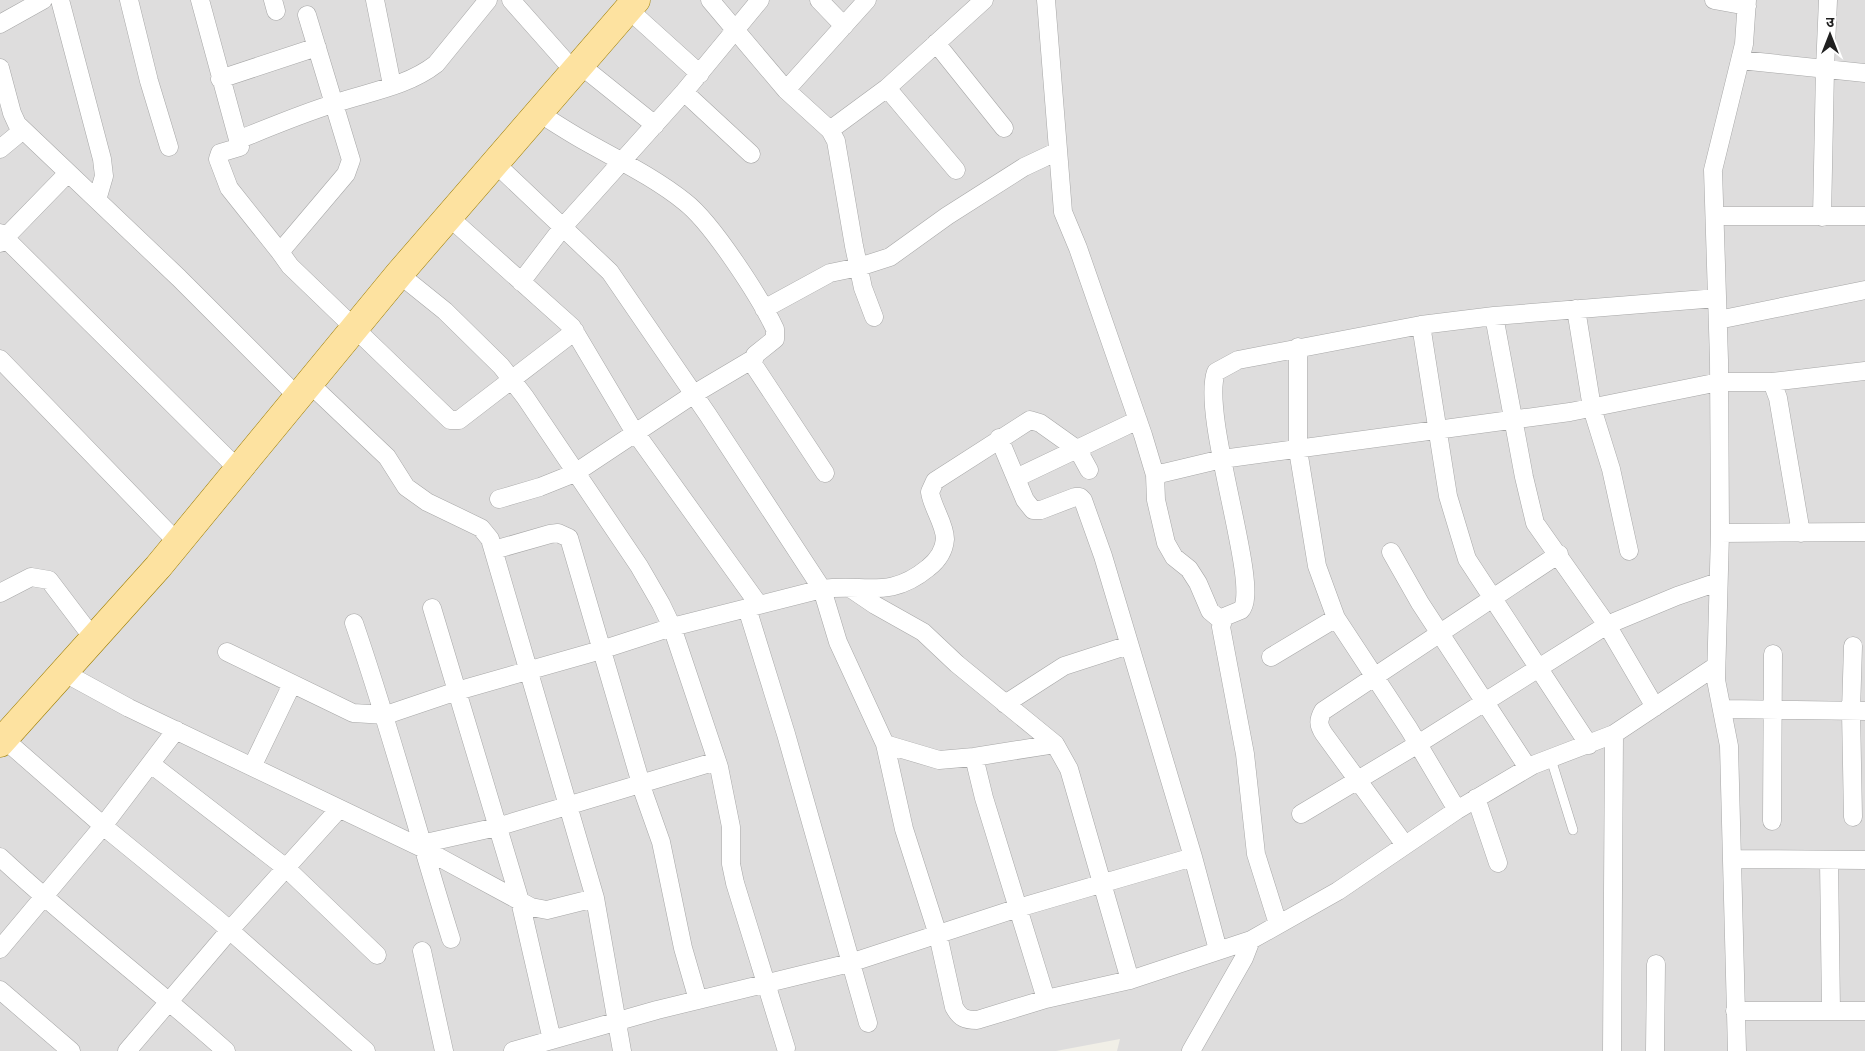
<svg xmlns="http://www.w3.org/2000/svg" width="1865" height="1051" viewBox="0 0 1865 1051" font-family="Raleway,'Noto Sans Devanagari',sans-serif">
<rect width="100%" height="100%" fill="#f1efe7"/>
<path fill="#dedddd" d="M 0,0 L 1865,0 L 1865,1051 L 1117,1051 L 1120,1039 L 1056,1051 L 0,1051 Z"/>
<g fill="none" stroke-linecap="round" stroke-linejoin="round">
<g stroke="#a7a7a7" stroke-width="10">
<path id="service" d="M 1551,759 L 1573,830"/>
</g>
<g stroke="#a7a7a7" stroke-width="19">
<path id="minor" d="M 60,0 L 102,159 L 104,176 L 97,200
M 129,0 L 149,81 L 169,147
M 200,0 L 240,147 L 220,153 L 218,159 L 229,188 L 280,252
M 273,0 L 276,11
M 375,0 L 392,85
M 511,0 L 573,70
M 710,0 L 786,90 L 830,130 L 836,141 L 854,246 L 863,288 L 874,317
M 819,0 L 844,26
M 1046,0 L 1063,212 L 1078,248 L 1143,435 L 1155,475 L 1156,500 L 1166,543 L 1174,557 L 1189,569 L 1198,583 L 1210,611 L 1222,621
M 1714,0 L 1747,6
M 628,9 L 700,74
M 307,15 L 351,160 L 346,174 L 280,252 L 290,266 L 450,420 L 459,420 L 575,331
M 0,24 L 43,0
M 936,43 L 1004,128
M 1740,60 L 1865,73
M 579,64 L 655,125
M 0,68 L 12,113 L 17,124 L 179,278 L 297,396
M 220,79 L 317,47
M 887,88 L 956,170
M 786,90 L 867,0
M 684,92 L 751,154
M 539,113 C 553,122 567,131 581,139 C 616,159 654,177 685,202 C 712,223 760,297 775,329 L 775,339 L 755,355 L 753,364 L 825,473
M 830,130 L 887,88 L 984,0
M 238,140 C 270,127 303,113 336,103 C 369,92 408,86 436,64 L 488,0
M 0,149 L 23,130
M 496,164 L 610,272 L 708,415 L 822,589 L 838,642 L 885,744 L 939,760 L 974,757 L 1055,744 L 1069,769 L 1130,980
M 1715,216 L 1865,216
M 449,217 L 572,327 L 632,428 L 759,605
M 1822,217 L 1825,69 L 1828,0
M 0,233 L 238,469
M 0,243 L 68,173
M 399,274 L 445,311 L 501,366 L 525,397 L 639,566 L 661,604 L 672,627 L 719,767 L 731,827 L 731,864 L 735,883 L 786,1048
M 521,282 L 563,227 L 684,92 L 760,0
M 764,309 L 830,273 L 859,267 L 890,257 L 947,216 L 1024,167 L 1058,151
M 1576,309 L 1592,408 L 1611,469 L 1629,551
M 1494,316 L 1524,477 L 1535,523 L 1607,625 L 1655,707
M 1718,320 L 1865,290
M 1421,325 L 1448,496 L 1467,559 L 1589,745
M 1298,347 L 1298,450 L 1317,566 L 1336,618 L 1409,729 L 1457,810
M 0,359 L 178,543
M 999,438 L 1025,500 L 1033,510 L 1041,510 L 1075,497 L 1080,497 L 1083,500 L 1103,556 L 1193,857 L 1218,950
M 1155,475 L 1222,459 L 1570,412 L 1719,382 L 1772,382
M 1016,478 L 1138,420
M 499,499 L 540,487 L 575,473 L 694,394 L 753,359
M 1720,533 L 1865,532
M 1801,533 L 1778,398 L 1772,382 L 1865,371
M 494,550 L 550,534 L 558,533 L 569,538 L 644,794 L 661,842 L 683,948 L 698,1000
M 1391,552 L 1420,603 L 1528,768
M 850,588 L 875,605 L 923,632 L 957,664 L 1055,744
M 0,593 L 31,577 L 49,580 L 93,638
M 432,608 L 520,901 L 552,1040
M 747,608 L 786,734 L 868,1023
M 354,623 C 390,727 418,834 451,939
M 227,652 L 353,713 L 386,715 L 457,691 L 601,650 L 672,627 L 822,589 C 865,583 889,600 928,568 C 937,561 944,552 945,539 C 945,524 932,507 930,492 L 935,481 L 1030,420 L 1040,423 L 1078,450 L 1089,470
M 1271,657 L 1336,618
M 63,672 L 129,708 L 422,848 L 531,907 L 547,910 L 595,898 L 490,539 L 481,528 L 427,502 L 406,487 L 387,457 L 309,383
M 1005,704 L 1064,666 L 1129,645
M 1722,709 L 1865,711
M 4,739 L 108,830 L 217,919 L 366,1051
M 885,744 L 904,829 L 938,935 L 954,1007 C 960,1018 965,1020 977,1020 L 1046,999 L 1130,980 L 1251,940 L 1338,891 L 1457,810 L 1533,765 L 1614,734 L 1716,666
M 974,757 L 984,798 L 1046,999
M 151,764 L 286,868 L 377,955
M 252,767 L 292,684
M 1476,798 L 1498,863
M 1301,814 L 1418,744 L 1607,625 L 1677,596 L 1718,582
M 1853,817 L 1851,711 L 1853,646
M 1772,821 L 1773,654
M 421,844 L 497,827 L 717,761
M 1405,845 L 1324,734 C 1318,725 1318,720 1323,711 L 1559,554
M 0,857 C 73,925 152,985 226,1051
M 1732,859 L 1865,860
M 1829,860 L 1831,1011
M 595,898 L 622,1051
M 1278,924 L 1256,854 L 1245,754 L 1221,627 L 1224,617 L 1241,610 C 1262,589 1200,417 1216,372 L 1238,360 L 1421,325 L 1494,316 L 1717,298
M 0,949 L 103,826 L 176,730
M 422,951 L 444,1051
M 0,990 L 71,1051
M 1735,1011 L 1865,1011
M 127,1051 L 229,931 L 339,809
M 513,1051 L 657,1010 L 850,963 L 1018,908 L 1193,857
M 1191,1051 L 1244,958 L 1251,940
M 1612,1051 L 1614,734
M 1655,1051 L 1656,964
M 1737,1051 L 1729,746 L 1716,680 L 1720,533 L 1719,360 L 1713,170 L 1744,44 L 1747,0"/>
</g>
<g stroke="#9d7e00" stroke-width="29">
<path id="primary" d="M 0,743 L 158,567 L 399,274 L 636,0"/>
</g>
<use href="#service" stroke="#fff" stroke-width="9"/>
<use href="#minor" stroke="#fff" stroke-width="18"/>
<use href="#primary" stroke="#fde2a0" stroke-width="28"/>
</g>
<g transform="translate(1830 35)" stroke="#ffffff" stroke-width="4" paint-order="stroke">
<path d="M0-4L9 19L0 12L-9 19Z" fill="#202020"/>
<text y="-8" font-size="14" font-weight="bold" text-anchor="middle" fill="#202020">उ</text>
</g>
</svg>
